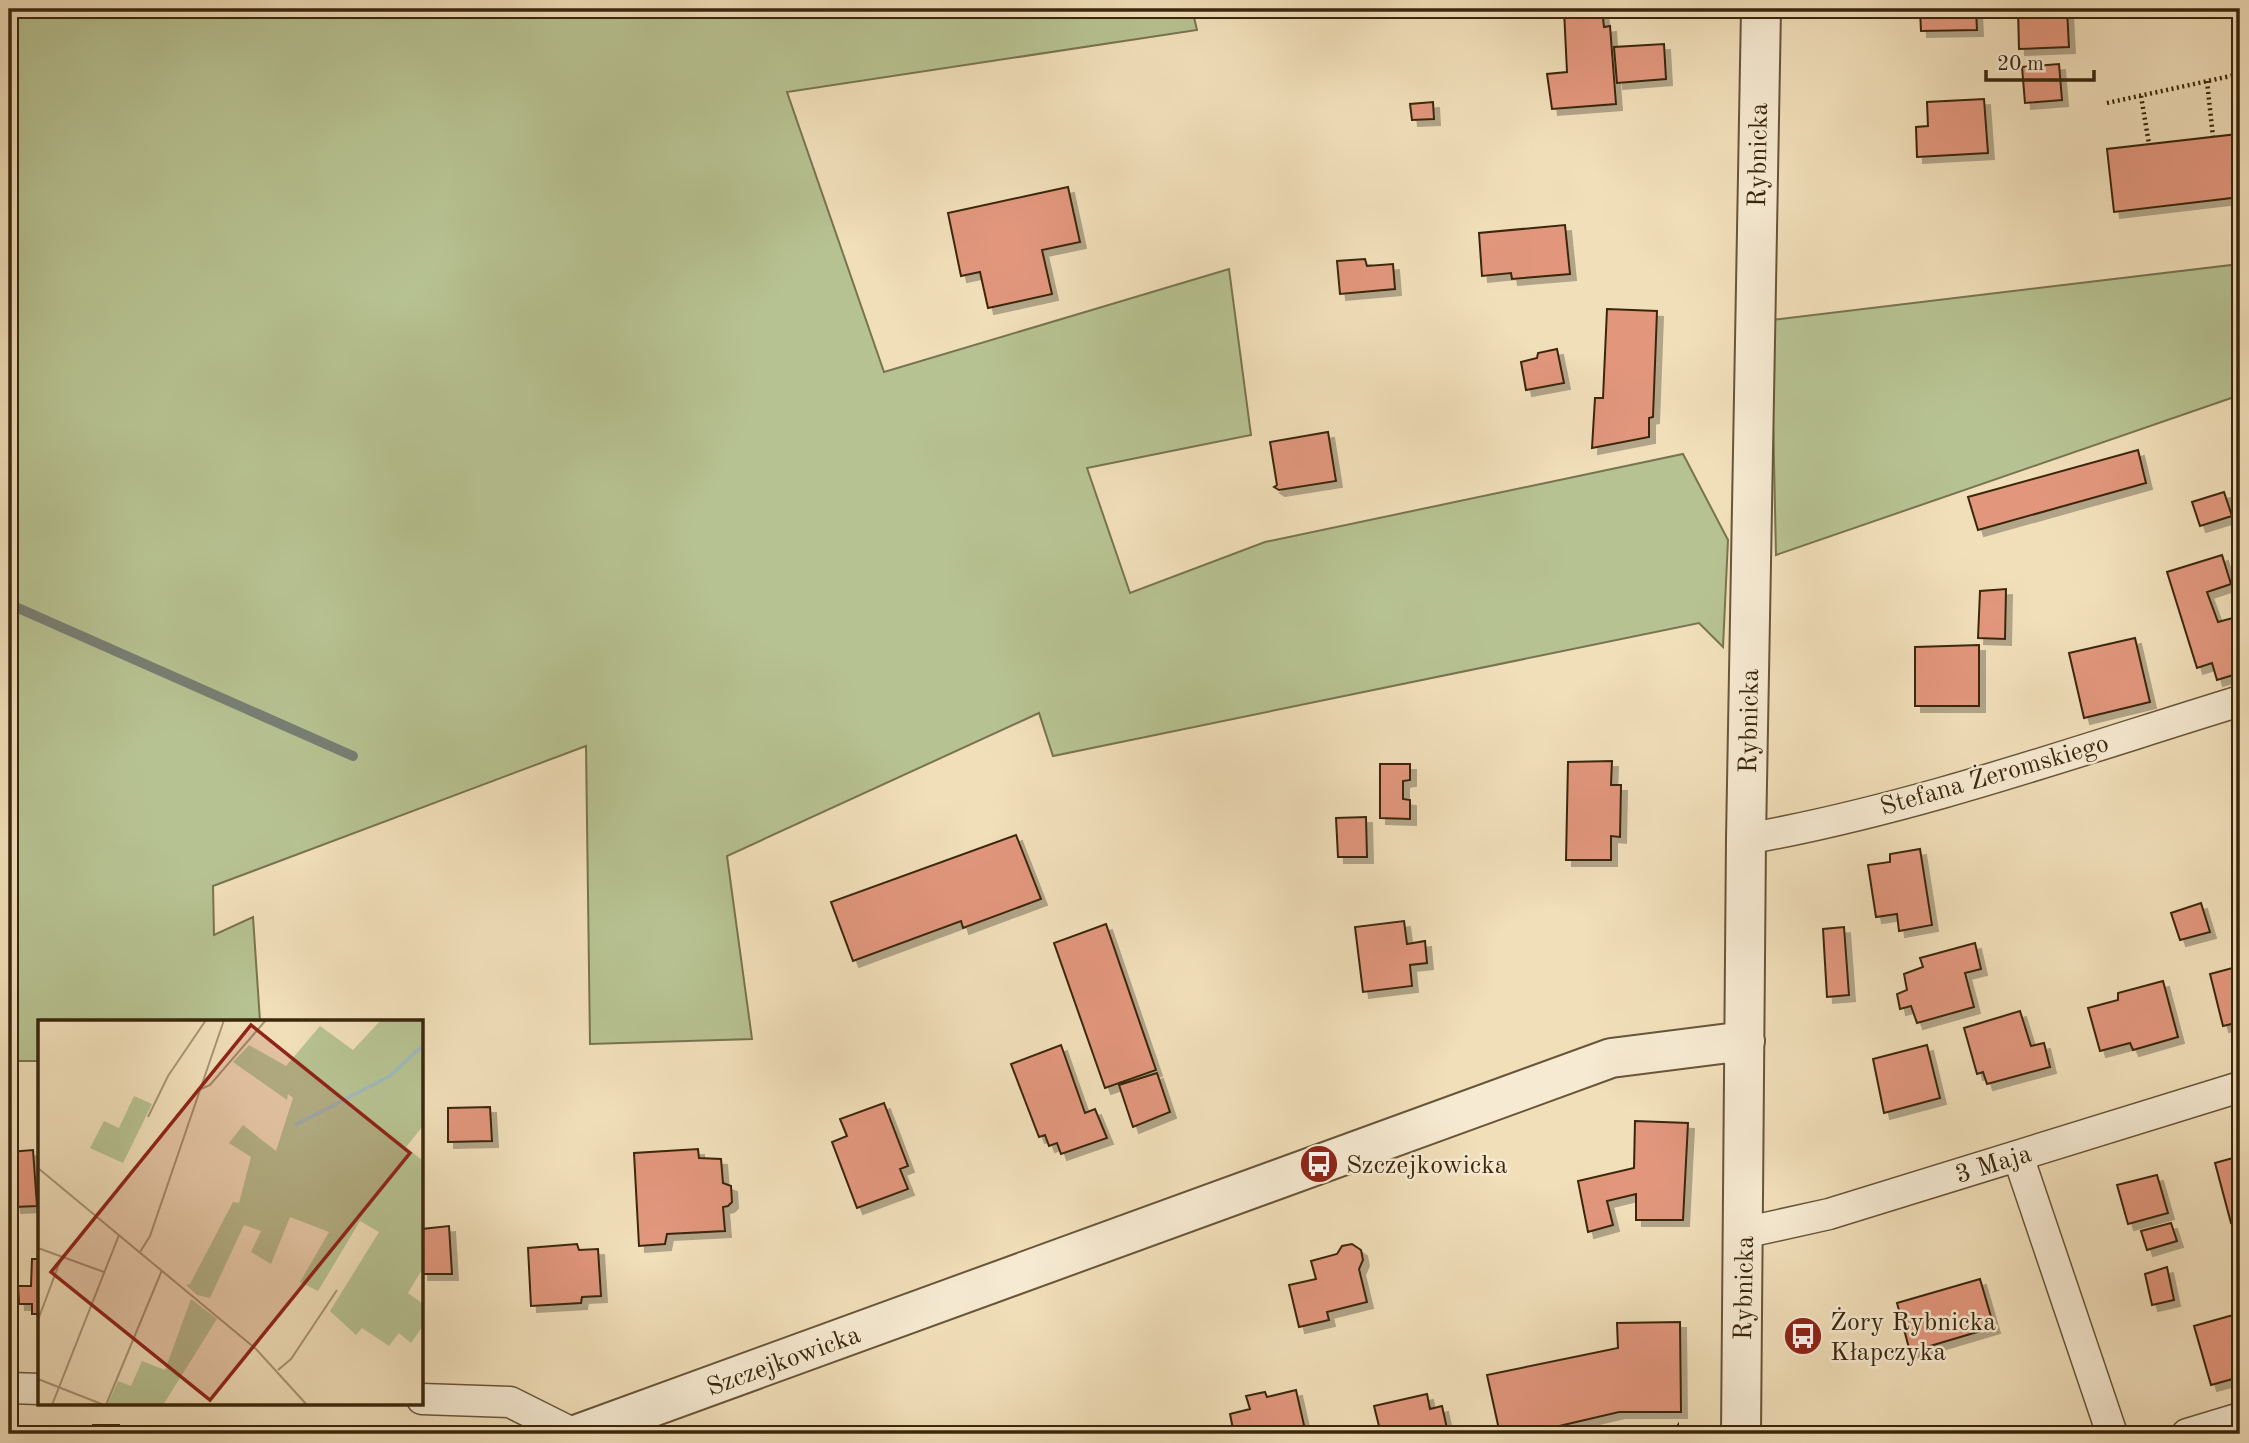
<svg xmlns="http://www.w3.org/2000/svg" width="2249" height="1443" viewBox="0 0 2249 1443" font-family="'Old Standard TT',serif">
<defs>
<filter id="shadow"><feDropShadow dx="6" dy="6" stdDeviation="0" flood-color="#0004"/></filter>
</defs>
<rect width="100%" height="100%" fill="#f1dfba"/>
<filter id="stains"><feTurbulence type="fractalNoise" baseFrequency=".00286" numOctaves="4"/><feColorMatrix values="0 0 0 0 .2 0 0 0 0 .09 0 0 0 0 .02 0 0 0 .5 -.17"/></filter>
<radialGradient id="worn" r=".72"><stop offset=".6" stop-color="#630" stop-opacity="0"/><stop offset="1" stop-color="#630" stop-opacity=".3"/></radialGradient>
<path fill="#b7c292" stroke="#78744f" stroke-width="2" d="M 9,9 L 1192,9 L 1197,30 L 787,92 L 884,372 L 1229,269 L 1251,435 L 1087,468 L 1130,593 L 1265,542 L 1683,454 L 1728,540 L 1723,647 L 1699,623 L 1053,756 L 1039,713 L 727,856 L 752,1039 L 590,1044 L 586,746 L 213,886 L 214,935 L 253,917 L 260,1021 L 40,1021 L 40,1061 L 9,1061 Z
M 2240,264 L 2240,395 L 1776,555 L 1771,320 Z"/>
<g fill="none" stroke-linecap="round" stroke-linejoin="round">
<path stroke="#777f74" stroke-width="10" d="M 9,604 L 353,756"/>
</g>
<path fill="#e2977d" stroke="#3a270c" stroke-width="2" filter="url(#shadow)" d="M 1602,9 L 1604,27 L 1610,26 L 1616,104 L 1552,109 L 1547,74 L 1567,72 L 1564,10 Z
M 1920,9 L 1976,9 L 1977,30 L 1921,31 Z
M 2018,9 L 2067,9 L 2069,47 L 2019,49 Z
M 1664,44 L 1666,79 L 1617,83 L 1614,47 Z
M 2059,64 L 2062,100 L 2025,103 L 2022,67 Z
M 1984,99 L 1988,153 L 1917,157 L 1916,127 L 1928,126 L 1927,102 Z
M 1433,102 L 1434,119 L 1412,120 L 1410,104 Z
M 2240,120 L 2240,197 L 2114,212 L 2107,149 L 2237,134 L 2236,121 Z
M 1068,187 L 1080,242 L 1042,250 L 1052,294 L 988,308 L 980,272 L 961,276 L 948,213 Z
M 1565,225 L 1570,274 L 1512,279 L 1511,273 L 1482,276 L 1479,233 Z
M 1365,259 L 1367,266 L 1393,264 L 1395,289 L 1340,294 L 1337,261 Z
M 1607,309 L 1657,311 L 1653,417 L 1649,418 L 1649,437 L 1592,448 L 1595,398 L 1603,398 Z
M 1557,349 L 1564,383 L 1526,390 L 1521,362 L 1537,358 L 1538,353 Z
M 1328,432 L 1336,481 L 1279,490 L 1274,487 L 1277,485 L 1270,442 Z
M 2138,450 L 2146,483 L 1978,530 L 1968,497 Z
M 2224,492 L 2232,516 L 2200,526 L 2192,502 Z
M 2222,555 L 2231,584 L 2207,592 L 2218,622 L 2240,616 L 2240,673 L 2217,680 L 2212,663 L 2197,668 L 2167,572 Z
M 2006,589 L 2005,639 L 1978,638 L 1980,591 Z
M 2135,638 L 2150,702 L 2084,718 L 2069,653 Z
M 1979,645 L 1979,706 L 1915,706 L 1915,647 Z
M 1612,761 L 1611,785 L 1621,785 L 1620,837 L 1611,836 L 1611,860 L 1566,860 L 1568,762 Z
M 1380,764 L 1410,764 L 1410,780 L 1403,781 L 1403,799 L 1410,800 L 1410,819 L 1380,818 Z
M 1366,817 L 1367,857 L 1338,857 L 1336,818 Z
M 1016,835 L 1041,899 L 963,928 L 961,921 L 853,961 L 831,902 Z
M 1920,849 L 1932,925 L 1899,931 L 1897,914 L 1876,917 L 1868,865 L 1890,862 L 1890,854 Z
M 2201,903 L 2210,932 L 2180,940 L 2171,913 Z
M 1404,921 L 1407,944 L 1425,941 L 1427,963 L 1410,965 L 1412,986 L 1363,992 L 1355,927 Z
M 1106,924 L 1156,1070 L 1105,1088 L 1054,943 Z
M 1844,927 L 1849,995 L 1827,997 L 1823,929 Z
M 1975,943 L 1981,969 L 1965,973 L 1974,1007 L 1917,1023 L 1911,1006 L 1900,1009 L 1897,994 L 1907,990 L 1904,974 L 1923,967 L 1920,958 Z
M 2240,966 L 2240,1022 L 2223,1026 L 2210,974 Z
M 2163,981 L 2178,1037 L 2133,1050 L 2130,1043 L 2100,1051 L 2088,1008 L 2118,1000 L 2118,993 Z
M 2020,1011 L 2031,1046 L 2044,1043 L 2050,1067 L 1987,1084 L 1983,1072 L 1977,1074 L 1964,1028 Z
M 1061,1045 L 1085,1113 L 1095,1109 L 1107,1138 L 1061,1154 L 1057,1143 L 1049,1146 L 1045,1135 L 1039,1137 L 1011,1064 Z
M 1927,1045 L 1940,1098 L 1884,1113 L 1873,1059 Z
M 1157,1073 L 1170,1112 L 1133,1127 L 1119,1085 Z
M 884,1103 L 908,1166 L 900,1169 L 908,1189 L 857,1208 L 832,1142 L 847,1136 L 840,1119 Z
M 490,1107 L 492,1141 L 448,1142 L 448,1108 Z
M 1635,1121 L 1688,1123 L 1683,1220 L 1636,1220 L 1636,1194 L 1607,1201 L 1613,1225 L 1588,1232 L 1578,1181 L 1634,1168 Z
M 698,1149 L 699,1158 L 721,1159 L 723,1183 L 731,1186 L 732,1202 L 728,1206 L 723,1207 L 725,1231 L 667,1234 L 665,1244 L 639,1246 L 634,1153 Z
M 33,1150 L 37,1206 L 15,1207 L 14,1197 L 9,1197 L 9,1152 Z
M 2240,1156 L 2240,1221 L 2231,1223 L 2215,1163 Z
M 2157,1175 L 2168,1213 L 2128,1224 L 2117,1185 Z
M 2171,1223 L 2177,1241 L 2147,1250 L 2141,1231 Z
M 449,1226 L 452,1274 L 422,1274 L 422,1229 Z
M 577,1244 L 579,1250 L 598,1249 L 601,1296 L 582,1297 L 581,1303 L 531,1306 L 528,1248 Z
M 1352,1244 L 1361,1250 L 1363,1260 L 1359,1269 L 1367,1302 L 1327,1312 L 1329,1320 L 1299,1327 L 1289,1285 L 1316,1279 L 1311,1261 L 1337,1254 L 1342,1246 Z
M 32,1259 L 40,1259 L 40,1314 L 32,1314 L 32,1304 L 19,1304 L 18,1286 L 31,1286 Z
M 2167,1267 L 2174,1300 L 2152,1305 L 2145,1274 Z
M 1980,1279 L 1994,1327 L 1910,1352 L 1897,1303 Z
M 2240,1313 L 2240,1377 L 2211,1385 L 2194,1326 Z
M 1680,1322 L 1681,1412 L 1619,1412 L 1525,1434 L 1500,1434 L 1487,1375 L 1618,1348 L 1617,1323 Z
M 1296,1390 L 1306,1434 L 1234,1434 L 1230,1414 L 1250,1409 L 1246,1396 L 1265,1392 L 1267,1397 Z
M 1427,1394 L 1430,1409 L 1442,1406 L 1448,1433 L 1381,1434 L 1374,1406 Z
M 93,1425 L 119,1425 L 119,1434 L 93,1434 Z
M 1678,1425 L 1678,1434 L 1644,1434 L 1644,1428 L 1676,1428 Z"/>
<g fill="none" stroke-linecap="round" stroke-linejoin="round">
<g stroke="#685538" stroke-width="33">
<path id="minor" d="M 1746,839 C 1914,809 2077,751 2240,701
M 2018,1156 L 2112,1434
M 1743,1233 L 1829,1214 L 2240,1087
M 9,1388 L 40,1389
M 422,1399 L 510,1402 L 574,1434
M 2187,1434 L 2240,1418"/>
</g>
<g stroke="#685538" stroke-width="42">
<path id="tertiary" d="M 578,1434 L 1611,1058 L 1745,1041
M 1741,1434 L 1746,839 L 1761,9"/>
</g>
<path stroke="#3a270c" stroke-width="4.5" stroke-dasharray="2 3.5" stroke-linecap="butt" d="M 2207,81 L 2213,137
M 2141,96 L 2149,144
M 2107,103 L 2240,74"/>
<use href="#minor" stroke="#f6ead2" stroke-width="30"/>
<use href="#tertiary" stroke="#f6ead2" stroke-width="38"/>
</g>
<defs>
<g id="bus-disc" transform="scale(2.0125)"><circle r="9.5" fill="#8f2418" stroke="#f6ead2"/><path d="M-5-6H5V4H4V6H2V4H-2V6H-4V4H-5ZM-3.5-4V0h7V-4ZM-3.5 1.2v1.5H-2V1.2ZM2 1.2v1.5H3.5V1.2Z" fill="#fff"/></g>
</defs>
<g fill-rule="evenodd">
<use href="#bus-disc" x="1319" y="1164"/>
<use href="#bus-disc" x="1803" y="1336"/>
</g>
<g text-anchor="middle" stroke-width="5" stroke-linejoin="round" paint-order="stroke">
<g font-size="26" fill="#3a270c" stroke="#f6ead2">
<text transform="translate(1757 155) rotate(-89)" y="9">Rybnicka</text>
<text transform="translate(1748 721) rotate(-89)" y="9">Rybnicka</text>
<text transform="translate(1994 774) rotate(-16)" y="9">Stefana Żeromskiego</text>
<text transform="translate(1993 1163) rotate(-17)" y="9">3 Maja</text>
<text transform="translate(1743 1288) rotate(-89)" y="9">Rybnicka</text>
<text transform="translate(783 1360) rotate(-20)" y="9">Szczejkowicka</text>
</g>
<g font-size="26" fill="#3a270c" stroke="#f6ead2" text-anchor="start">
<text x="1346" y="1173">Szczejkowicka</text>
<text x="1830" y="1330">Żory Rybnicka<tspan x="1830" dy="30">Kłapczyka</tspan></text>
</g>
</g>
<g transform="translate(38 1020)">
<rect width="385" height="385" fill="#f1dfba"/>
<path d="M 343,0 L 385,0 L 385,106 L 368,127 L 385,141 L 385,248 L 370,273 L 385,284 L 385,306 L 373,323 L 361,313 L 351,326 L 324,308 L 318,315 L 292,291 L 341,212 L 322,201 L 280,271 L 262,262 L 291,212 L 252,197 L 233,244 L 213,232 L 223,211 L 206,205 L 172,278 L 159,275 L 148,265 L 152,264 L 195,182 L 201,183 L 213,137 L 191,123 L 205,105 L 238,131 L 255,78 L 250,74 L 249,80 L 195,42 L 211,25 L 248,46 L 282,6 L 315,30 ZM 96,76 L 114,84 L 85,143 L 52,128 L 66,101 L 81,108 ZM 153,279 L 179,299 L 125,385 L 70,384 L 80,361 L 93,366 L 104,341 L 127,350 Z" fill="#b7c292"/>
<path fill="none" stroke="#9fbaba" stroke-width="3.5" d="M 257,105 L 352,56 L 385,25"/>
<path fill="none" stroke="#a89574" stroke-width="2" d="M 163,69 L 172,65 L 228,0M 110,97 L 130,56 L 168,0M 0,148 L 218,329 L 269,385M 0,228 L 66,252M 102,232 L 112,216 L 186,0M 0,300 L 24,236M 240,350 L 253,339 L 299,270M 0,359 L 66,385M 14,385 L 81,215M 68,385 L 124,250"/>
<path fill="#8f2418" fill-opacity="0.15" stroke="#8f2418" stroke-width="3.5" d="M 213,5 L 372,133 L 172,380 L 13,252 Z"/>
<rect width="385" height="385" fill="none" stroke="#3a270c" stroke-width="3.5"/>
</g>
<rect width="2249" height="1443" fill="none" stroke="#f1dfba" stroke-width="35"/>
<rect x="10" y="10" width="2228" height="1422" fill="none" stroke="#3a270c" stroke-width="3.5"/>
<rect x="18" y="18" width="2214" height="1408" fill="none" stroke="#3a270c" stroke-width="2"/>
<path d="M1986 70v10h108v-10" fill="none" stroke="#3a270c" stroke-width="3.5"/>
<text x="1997" y="70" font-size="21" fill="#3a270c" stroke="#f6ead2" stroke-width="5" paint-order="stroke">20 m</text>
<rect width="100%" height="100%" filter="url(#stains)"/>
<rect width="100%" height="100%" fill="url(#worn)"/>
</svg>
